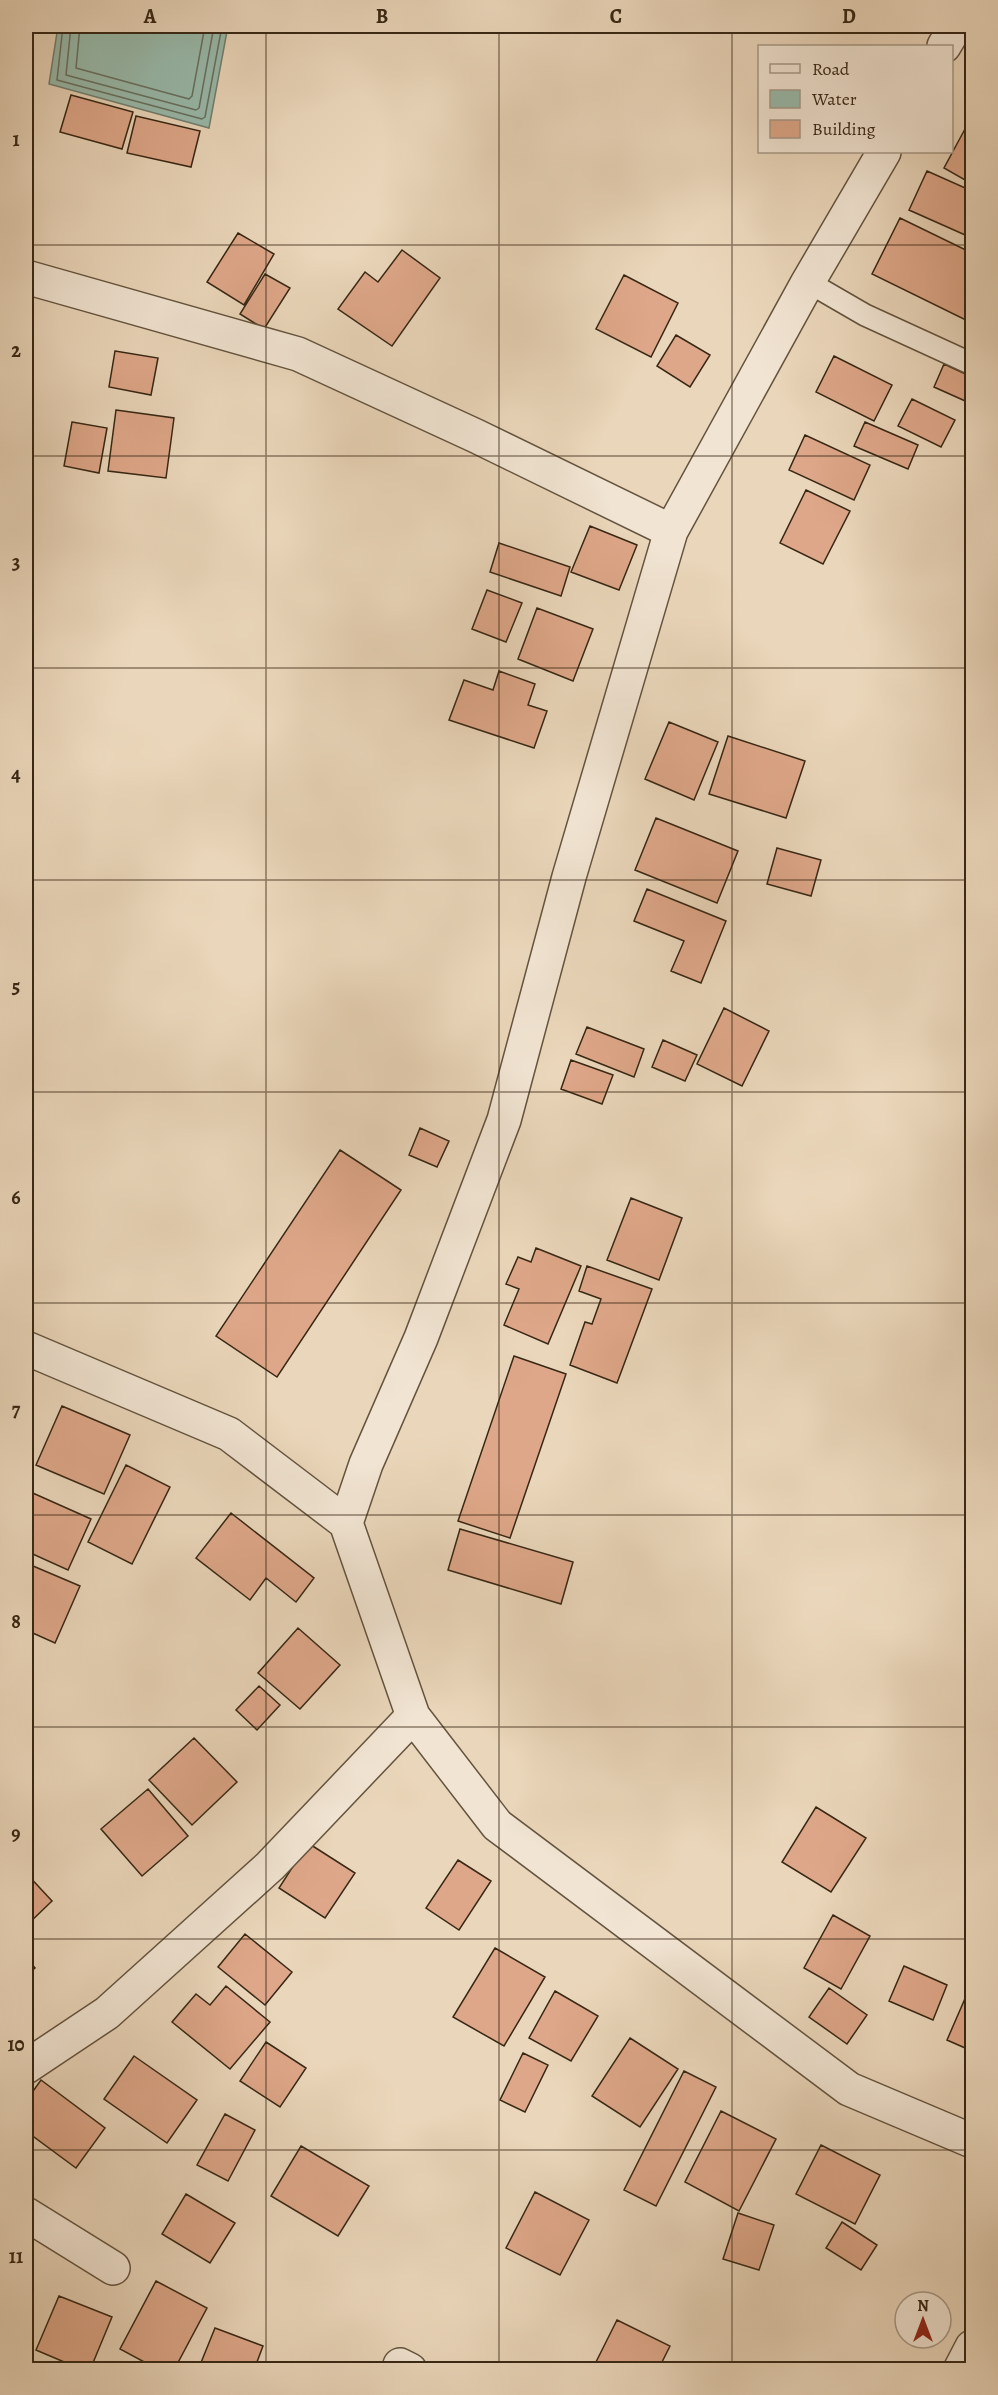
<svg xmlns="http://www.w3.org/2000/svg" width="998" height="2395" viewBox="0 0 998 2395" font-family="Alegreya,serif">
<rect width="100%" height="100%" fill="#ead6ba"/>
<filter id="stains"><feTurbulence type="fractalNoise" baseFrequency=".00333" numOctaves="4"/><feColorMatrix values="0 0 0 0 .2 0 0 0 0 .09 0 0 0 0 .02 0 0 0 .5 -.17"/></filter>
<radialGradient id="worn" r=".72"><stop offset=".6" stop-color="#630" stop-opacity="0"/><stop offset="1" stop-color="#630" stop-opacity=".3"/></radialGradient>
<path fill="#98baab" stroke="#717f6f" stroke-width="1.5" d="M 58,26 L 228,26 L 209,128 L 49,84 Z"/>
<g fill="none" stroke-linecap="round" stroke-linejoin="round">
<path stroke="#687060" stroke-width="1.5" d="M 63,26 L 57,80 L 202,119 L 205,117 L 222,26
M 71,26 L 66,75 L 196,110 L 199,108 L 214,26
M 80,26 L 76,68 L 189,99 L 192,96 L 205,26"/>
</g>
<path fill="#dea789" stroke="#372714" stroke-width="1.5" d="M 71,95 L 133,112 L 122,149 L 60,132 Z
M 136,116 L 200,131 L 191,167 L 127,153 Z
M 972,116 L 972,184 L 944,168 Z
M 927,171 L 972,191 L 972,238 L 909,210 Z
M 900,218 L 972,253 L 972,323 L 872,274 Z
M 238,233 L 274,254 L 244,305 L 207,282 Z
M 402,250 L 440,278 L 392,346 L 338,309 L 365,272 L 378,282 Z
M 265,274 L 290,288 L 264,329 L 240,314 Z
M 624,275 L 678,303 L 651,357 L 596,329 Z
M 676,335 L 710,355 L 690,387 L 657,366 Z
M 115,351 L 158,358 L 151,395 L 109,387 Z
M 834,356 L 892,385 L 874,421 L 816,392 Z
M 944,364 L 972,377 L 972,404 L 934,387 Z
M 912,399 L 955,420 L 941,447 L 898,426 Z
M 116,410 L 174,418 L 166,478 L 108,471 Z
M 72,422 L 107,428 L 99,473 L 64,466 Z
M 865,422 L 918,445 L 908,469 L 854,446 Z
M 805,435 L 870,465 L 854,500 L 789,470 Z
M 806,490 L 850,511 L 823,564 L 780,543 Z
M 590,526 L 637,545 L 619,590 L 571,572 Z
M 499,543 L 570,567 L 561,596 L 490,572 Z
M 487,590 L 522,603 L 506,642 L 472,629 Z
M 537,608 L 593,629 L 573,681 L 518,659 Z
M 499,671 L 535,684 L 528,705 L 547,711 L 534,748 L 449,720 L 464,680 L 493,690 Z
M 669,722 L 718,742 L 694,800 L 645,779 Z
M 728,736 L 805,761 L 786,818 L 709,794 Z
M 656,818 L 738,851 L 717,903 L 635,870 Z
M 777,848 L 821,860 L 811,896 L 767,884 Z
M 647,889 L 726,921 L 701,983 L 671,971 L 684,941 L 634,921 Z
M 724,1008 L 769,1031 L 742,1086 L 697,1064 Z
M 587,1027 L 644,1049 L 634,1077 L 576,1054 Z
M 663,1040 L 697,1055 L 685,1081 L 652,1067 Z
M 571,1060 L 613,1075 L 602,1104 L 561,1089 Z
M 420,1128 L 449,1141 L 437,1167 L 409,1155 Z
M 340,1150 L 401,1190 L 277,1377 L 216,1336 Z
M 631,1198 L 682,1218 L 659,1280 L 607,1260 Z
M 536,1248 L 581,1266 L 548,1344 L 504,1325 L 519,1289 L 506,1284 L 518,1257 L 531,1262 Z
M 587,1266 L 652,1289 L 617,1383 L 570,1365 L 585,1322 L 592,1324 L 601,1299 L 579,1291 Z
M 514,1356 L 566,1374 L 510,1538 L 458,1521 Z
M 62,1406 L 130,1435 L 104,1494 L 36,1465 Z
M 126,1465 L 170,1487 L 132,1564 L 88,1542 Z
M 26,1490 L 91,1519 L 68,1570 L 26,1551 Z
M 231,1513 L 314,1578 L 296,1602 L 266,1578 L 250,1600 L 196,1558 Z
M 460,1529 L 573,1562 L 561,1604 L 448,1570 Z
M 26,1563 L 80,1586 L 55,1643 L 26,1630 Z
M 298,1628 L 340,1665 L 300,1709 L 258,1673 Z
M 259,1686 L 280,1705 L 257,1730 L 236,1710 Z
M 194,1738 L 237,1782 L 192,1825 L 149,1780 Z
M 148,1789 L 188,1836 L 142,1876 L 101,1829 Z
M 816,1807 L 866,1838 L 831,1892 L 782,1862 Z
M 308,1843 L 355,1873 L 325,1918 L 279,1888 Z
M 458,1860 L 491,1881 L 459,1930 L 426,1908 Z
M 26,1873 L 52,1901 L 26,1926 Z
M 833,1915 L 870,1936 L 841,1989 L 804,1968 Z
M 245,1934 L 292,1972 L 265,2005 L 218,1967 Z
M 495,1948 L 545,1977 L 504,2046 L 453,2017 Z
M 26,1957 L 35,1968 L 26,1976 Z
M 904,1966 L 947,1985 L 933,2020 L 889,2001 Z
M 226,1986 L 270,2022 L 230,2069 L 172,2022 L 196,1994 L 210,2005 Z
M 829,1988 L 867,2015 L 847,2044 L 809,2017 Z
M 555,1991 L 598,2016 L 571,2061 L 529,2038 Z
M 967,1994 L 972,1996 L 972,2051 L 947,2040 Z
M 630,2038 L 678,2069 L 640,2127 L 592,2096 Z
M 266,2042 L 306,2068 L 280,2107 L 240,2081 Z
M 523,2053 L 548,2065 L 525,2112 L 500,2100 Z
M 134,2056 L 197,2100 L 167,2143 L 104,2099 Z
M 684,2071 L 716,2087 L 656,2206 L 624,2190 Z
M 41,2080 L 105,2128 L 76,2168 L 26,2131 L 26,2101 Z
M 721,2111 L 776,2139 L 739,2211 L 685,2182 Z
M 225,2114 L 255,2130 L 228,2181 L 197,2165 Z
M 821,2145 L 880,2175 L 855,2224 L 796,2194 Z
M 301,2146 L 369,2186 L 338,2236 L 271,2196 Z
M 535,2192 L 589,2220 L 560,2275 L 506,2248 Z
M 186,2194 L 235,2223 L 210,2263 L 162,2234 Z
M 738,2213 L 774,2225 L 759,2270 L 723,2259 Z
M 842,2222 L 877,2245 L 861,2270 L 826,2248 Z
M 156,2281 L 207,2308 L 174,2370 L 159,2370 L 120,2349 Z
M 59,2296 L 112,2317 L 90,2370 L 83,2370 L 36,2350 Z
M 617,2320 L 670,2346 L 658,2370 L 592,2370 Z
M 215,2328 L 263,2346 L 254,2370 L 198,2370 Z"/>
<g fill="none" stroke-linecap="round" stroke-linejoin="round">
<g stroke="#64533e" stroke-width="24">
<path id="lane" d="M 808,282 L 865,315 L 972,364"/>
</g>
<g stroke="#64533e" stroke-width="36">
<path id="street" d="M 944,46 L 956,26
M 884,152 L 808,282 L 671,531 L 569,877 L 504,1120 L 421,1338 L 366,1464 L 346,1523 L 413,1716 L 497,1825 L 849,2089 L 972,2141
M 26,277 L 298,354 L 476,436 L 671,531
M 26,1348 L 229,1434 L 346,1523
M 26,2067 L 107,2013 L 270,1866 L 413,1716
M 26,2214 L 113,2268
M 400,2365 L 410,2370
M 960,2370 L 972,2347"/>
</g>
<use href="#lane" stroke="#f1e4d2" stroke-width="21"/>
<use href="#street" stroke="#f1e4d2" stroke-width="33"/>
</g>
<path fill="none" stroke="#372714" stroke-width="1.5" stroke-opacity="0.55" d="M 266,26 L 266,2370M 499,26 L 499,2370M 732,26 L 732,2370M 26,245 L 972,245M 26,456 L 972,456M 26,668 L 972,668M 26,880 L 972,880M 26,1092 L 972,1092M 26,1303 L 972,1303M 26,1515 L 972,1515M 26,1727 L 972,1727M 26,1939 L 972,1939M 26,2150 L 972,2150"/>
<rect width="998" height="2395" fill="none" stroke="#ead6ba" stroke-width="66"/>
<rect x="758" y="45" width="195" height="108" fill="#f1e4d2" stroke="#a79886" stroke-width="1.5"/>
<rect x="770" y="64" width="30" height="9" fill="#f1e4d2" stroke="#a79886" stroke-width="1.5"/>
<text x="812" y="75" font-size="18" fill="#372714">Road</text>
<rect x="770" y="90" width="30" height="18" fill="#98baab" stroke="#a79886" stroke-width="1.5"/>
<text x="812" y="105" font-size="18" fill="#372714">Water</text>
<rect x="770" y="120" width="30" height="18" fill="#dea789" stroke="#a79886" stroke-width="1.5"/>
<text x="812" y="135" font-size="18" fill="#372714">Building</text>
<g transform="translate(923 2320)"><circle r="28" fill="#f1e4d2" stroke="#a79886" stroke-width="1.5"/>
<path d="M0-4.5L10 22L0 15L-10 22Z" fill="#8f2418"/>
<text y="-9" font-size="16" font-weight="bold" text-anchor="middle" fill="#372714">N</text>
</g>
<rect x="33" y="33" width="932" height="2329" fill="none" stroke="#372714" stroke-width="2"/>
<g font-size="20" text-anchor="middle" font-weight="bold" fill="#372714">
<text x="150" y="23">A</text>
<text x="382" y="23">B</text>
<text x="616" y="23">C</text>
<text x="849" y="23">D</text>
<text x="16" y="146">1</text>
<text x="16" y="357">2</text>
<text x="16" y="569">3</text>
<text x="16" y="781">4</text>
<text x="16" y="993">5</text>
<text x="16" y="1204">6</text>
<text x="16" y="1416">7</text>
<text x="16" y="1628">8</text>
<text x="16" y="1840">9</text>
<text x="16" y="2051">10</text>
<text x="16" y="2263">11</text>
</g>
<rect width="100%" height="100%" filter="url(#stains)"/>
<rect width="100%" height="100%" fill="url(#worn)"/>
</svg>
